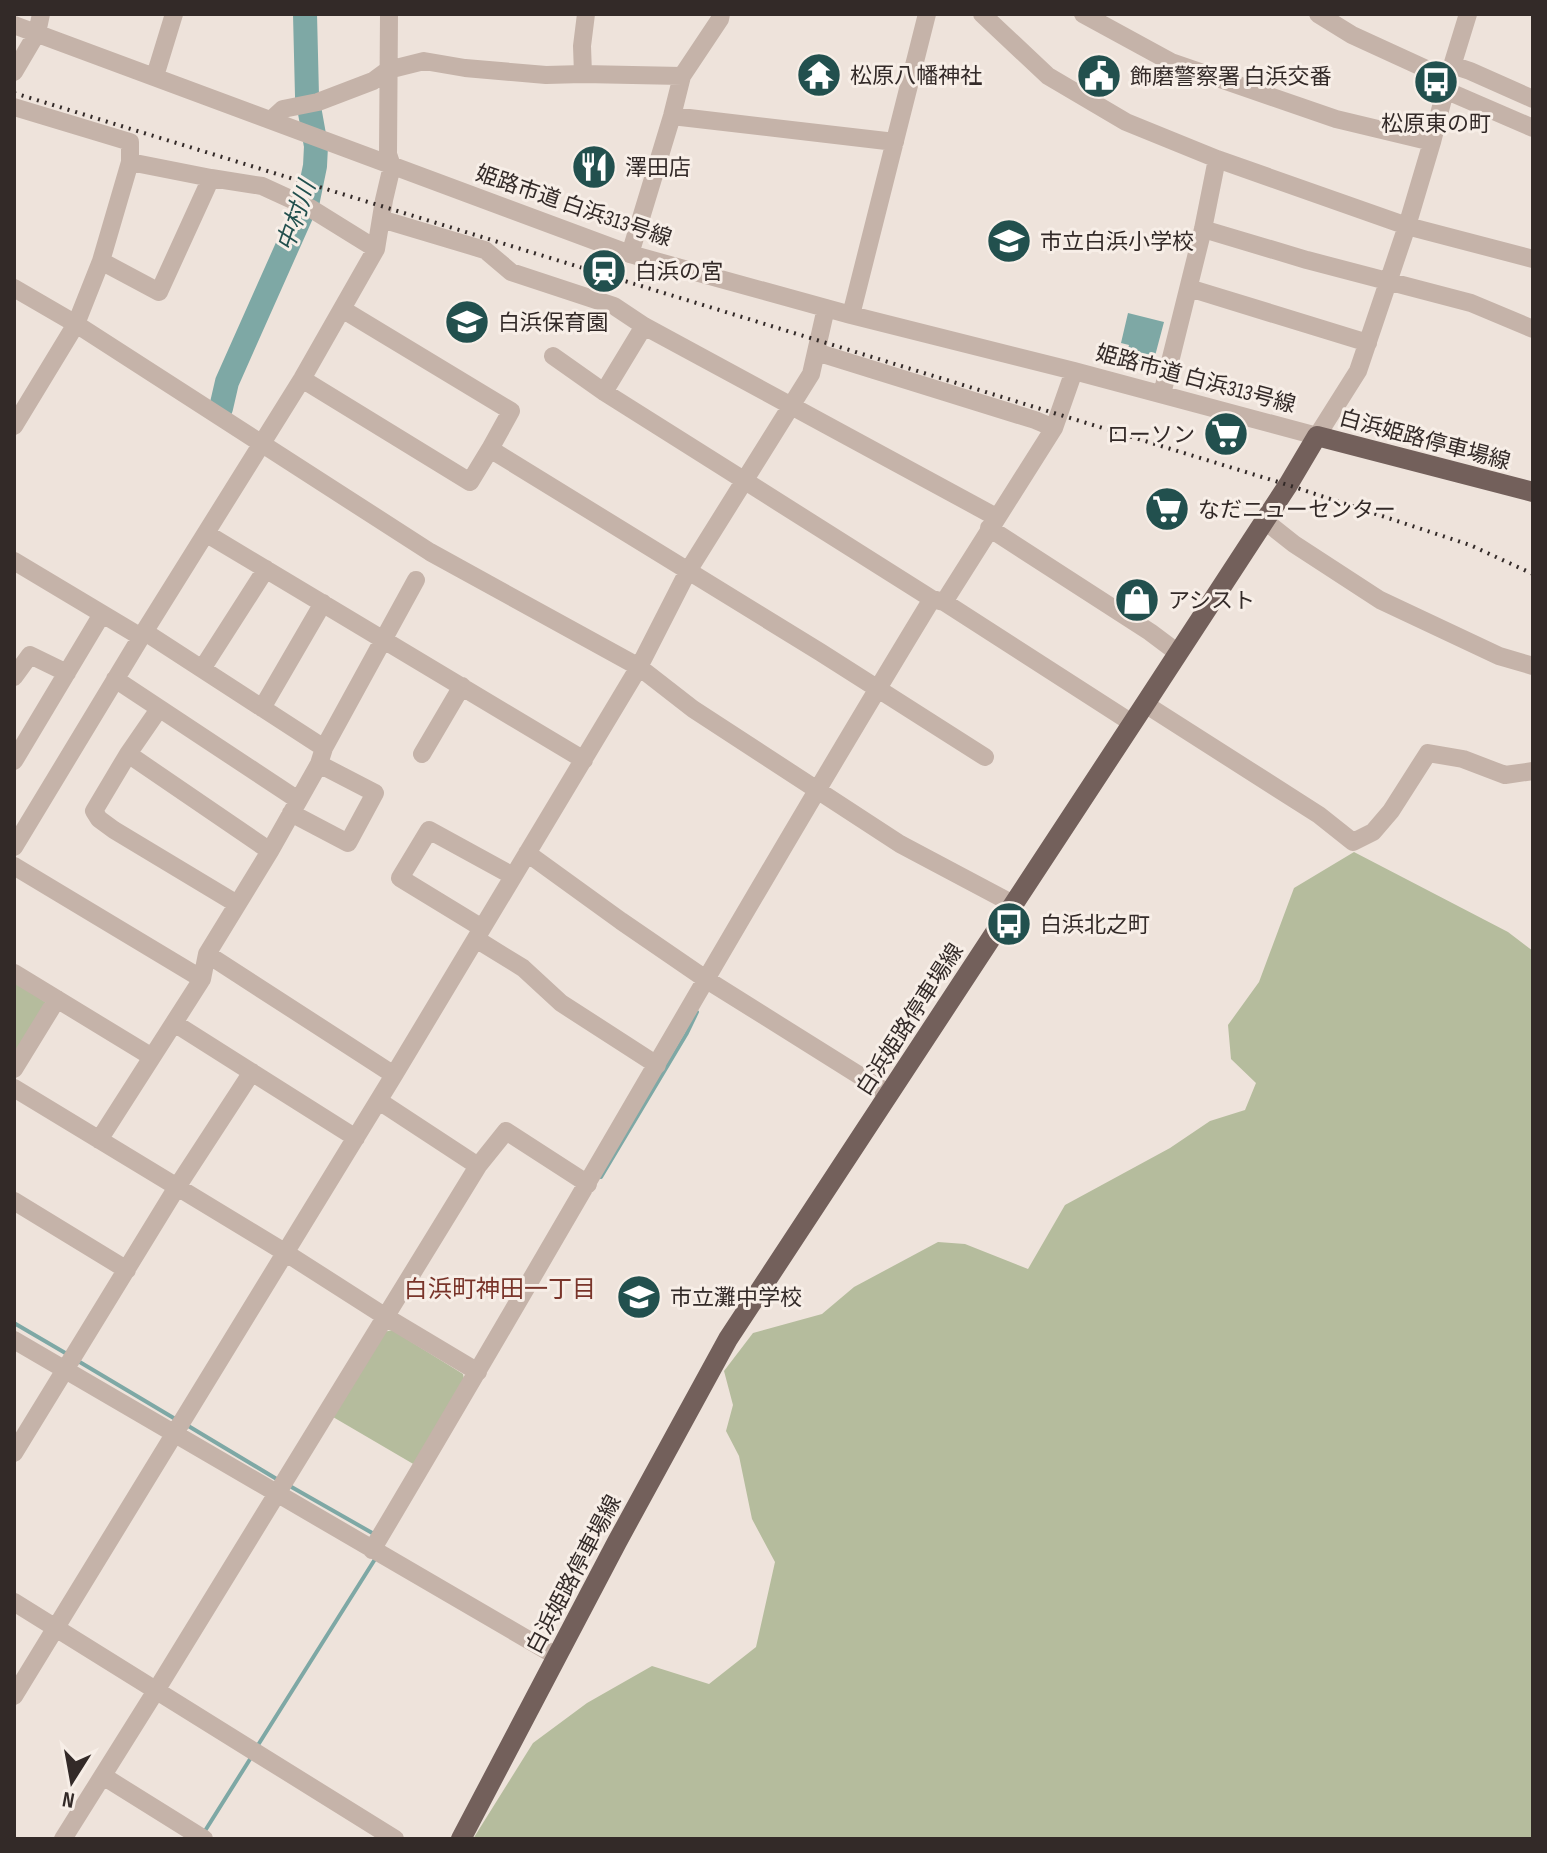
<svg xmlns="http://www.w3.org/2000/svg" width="1547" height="1853" viewBox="0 0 1547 1853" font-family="'Sofia Sans Condensed','Noto Sans JP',sans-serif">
<rect width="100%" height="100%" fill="#eee3db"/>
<path fill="#b5bc9d" d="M 1354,852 L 1508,932 L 1533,951 L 1533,1839 L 473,1839 L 533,1743 L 587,1703 L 652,1666 L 709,1684 L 756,1647 L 775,1562 L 752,1519 L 739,1456 L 726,1431 L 733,1405 L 724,1371 L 753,1333 L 822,1314 L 854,1287 L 938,1242 L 965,1244 L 1028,1269 L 1065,1205 L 1170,1148 L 1210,1121 L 1245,1110 L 1256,1083 L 1231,1059 L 1228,1025 L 1259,982 L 1294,888 Z
M 14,981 L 48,1004 L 14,1062 Z
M 392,1330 L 463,1374 L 465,1384 L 415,1465 L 333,1417 L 384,1332 Z"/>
<path fill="#7ea8a5" d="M 1128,313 L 1164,322 L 1151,371 L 1124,364 L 1129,345 L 1121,343 Z"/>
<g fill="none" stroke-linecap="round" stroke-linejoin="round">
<path stroke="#7ea8a5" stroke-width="4" d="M 601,1177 L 687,1033 L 697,1012
M 14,1323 L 67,1354
M 78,1361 L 177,1420
M 185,1424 L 280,1481
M 288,1485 L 374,1534
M 258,1745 L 377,1556
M 203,1834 L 252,1756"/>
<path stroke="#7ea8a5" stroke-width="24" d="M 221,408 L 227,382 L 308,200 L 315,166 L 316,146 L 307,96 L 305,14"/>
<path stroke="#c5b3a9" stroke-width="18" d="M 982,14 L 1048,76 L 1126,122 L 1217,159 L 1407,226 L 1533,259
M 1083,14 L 1171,62 L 1336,119 L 1432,142
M 1318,14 L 1352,35 L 1448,79
M 14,25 L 630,254 L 851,315 L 1074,371 L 1317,436 L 1358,371 L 1407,226 L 1432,142 L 1448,79 L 1468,14
M 1452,65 L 1470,71 L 1533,99
M 14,72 L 37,33 L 41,14
M 583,74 L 582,46 L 586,14
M 155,76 L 174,14
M 1445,90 L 1533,128
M 14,107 L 130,142 L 130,162
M 672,116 L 895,142
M 271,120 L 283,109 L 318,102 L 373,81 L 388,70 L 424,61 L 465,68 L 546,75 L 583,74 L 682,76
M 381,219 L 485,250 L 511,272 L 614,306 L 644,326 L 996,517
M 1203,229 L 1307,260 L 1471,303 L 1533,329
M 630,254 L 672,116 L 682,76 L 720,19 L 721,14
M 101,261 L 159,292 L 211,178
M 14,288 L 76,324 L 430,552 L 639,667 L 693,709 L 900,844 L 1013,904
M 1189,288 L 1368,343
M 342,309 L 511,411 L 490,449
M 851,315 L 927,14
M 816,352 L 1035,420 L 1054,428
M 553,356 L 604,392 L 932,599 L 944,602 L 1132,723
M 302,379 L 470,482 L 490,449 L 820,652 L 985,757
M 604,392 L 644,326
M 1162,394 L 1203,229 L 1217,159
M 14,426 L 76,324 L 101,261 L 130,162 L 211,178 L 262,186 L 310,208 L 376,249
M 1265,521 L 1294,544 L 1380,600 L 1499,656 L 1533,666
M 989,528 L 1150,632 L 1178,653
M 207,534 L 584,760
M 14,561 L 141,637
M 944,602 L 1054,428 L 1074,371
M 145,632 L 324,748
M 202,669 L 266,569
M 14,677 L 30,655 L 67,673
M 115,679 L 298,800
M 1145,704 L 1319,815 L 1353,842 L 1373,832 L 1391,811 L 1428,753 L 1463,759 L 1505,775 L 1533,771
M 262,708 L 323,603
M 159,709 L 128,754 L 94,811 L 99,819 L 114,830 L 237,904
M 128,754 L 270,851
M 422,754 L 462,686
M 14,761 L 102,614
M 291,813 L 348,843 L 375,793 L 319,764
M 14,847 L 141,637 L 302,379 L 376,249 L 384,200 L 392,166 L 388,154 L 389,14
M 527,853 L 621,921 L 707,980 L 889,1094
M 14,866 L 202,979
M 482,928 L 400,878 L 429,830 L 513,876
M 476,939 L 523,968 L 561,1003 L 657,1065
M 207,954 L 394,1075
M 14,973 L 152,1057
M 174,1023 L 356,1138
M 14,1069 L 57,999
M 14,1088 L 286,1253 L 386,1317 L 478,1372
M 379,1101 L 478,1166
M 99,1140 L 202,979 L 207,954 L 270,851 L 319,764 L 324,748 L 416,580
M 14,1201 L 127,1270
M 14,1340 L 556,1656
M 14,1453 L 177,1187 L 252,1072
M 372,1550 C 560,1234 741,913 932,599
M 14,1602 L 395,1839
M 14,1696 L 394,1075 L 639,667 L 688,571 L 811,374 L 826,308
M 103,1776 L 204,1839
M 63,1839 L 157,1689 L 478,1166 L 506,1131 L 588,1184"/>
<path stroke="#73605b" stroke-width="20" d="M 461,1839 L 617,1542 L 728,1339 L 1145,704 L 1288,485 L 1317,436 L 1533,492"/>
<path stroke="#332a28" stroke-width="4" stroke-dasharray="2 6" stroke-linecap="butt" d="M 14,93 L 1288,485 L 1470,545 L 1533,574"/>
</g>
<defs>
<g id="temple-disc" transform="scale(2.3)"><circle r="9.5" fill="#22504e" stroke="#f7eee7"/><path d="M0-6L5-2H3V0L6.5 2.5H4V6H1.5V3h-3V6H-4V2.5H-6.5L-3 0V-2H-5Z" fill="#fff"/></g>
<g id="civic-disc" transform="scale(2.3)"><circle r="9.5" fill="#22504e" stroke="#f7eee7"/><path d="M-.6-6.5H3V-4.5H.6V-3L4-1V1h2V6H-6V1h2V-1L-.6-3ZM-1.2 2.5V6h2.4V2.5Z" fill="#fff"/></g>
<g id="bus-disc" transform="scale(2.3)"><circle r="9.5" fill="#22504e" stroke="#f7eee7"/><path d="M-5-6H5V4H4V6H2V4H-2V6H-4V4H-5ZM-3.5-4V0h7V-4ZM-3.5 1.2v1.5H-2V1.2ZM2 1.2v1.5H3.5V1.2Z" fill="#fff"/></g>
<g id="restaurant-disc" transform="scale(2.3)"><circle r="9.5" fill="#22504e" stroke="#f7eee7"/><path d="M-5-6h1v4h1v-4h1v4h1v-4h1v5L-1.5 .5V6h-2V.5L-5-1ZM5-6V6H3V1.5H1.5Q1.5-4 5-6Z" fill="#fff"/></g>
<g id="school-disc" transform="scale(2.3)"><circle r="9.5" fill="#22504e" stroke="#f7eee7"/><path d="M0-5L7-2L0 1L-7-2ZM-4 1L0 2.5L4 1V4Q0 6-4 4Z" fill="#fff"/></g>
<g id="station-disc" transform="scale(2.3)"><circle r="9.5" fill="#22504e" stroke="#f7eee7"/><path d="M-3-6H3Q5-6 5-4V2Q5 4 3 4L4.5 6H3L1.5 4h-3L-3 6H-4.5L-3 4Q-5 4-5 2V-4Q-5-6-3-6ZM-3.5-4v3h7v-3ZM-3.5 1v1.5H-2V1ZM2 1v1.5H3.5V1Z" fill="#fff"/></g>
<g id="supermarket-disc" transform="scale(2.3)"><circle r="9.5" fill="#22504e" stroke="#f7eee7"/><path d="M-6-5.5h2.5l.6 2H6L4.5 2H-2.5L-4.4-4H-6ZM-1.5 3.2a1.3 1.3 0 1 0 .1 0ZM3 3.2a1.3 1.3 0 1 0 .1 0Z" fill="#fff"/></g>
<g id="shop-disc" transform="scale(2.3)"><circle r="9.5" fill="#22504e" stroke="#f7eee7"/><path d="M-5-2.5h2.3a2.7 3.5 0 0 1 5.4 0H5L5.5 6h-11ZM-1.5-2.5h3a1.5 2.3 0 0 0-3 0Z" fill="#fff"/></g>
</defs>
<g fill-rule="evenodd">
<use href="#temple-disc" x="819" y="75"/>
<use href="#civic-disc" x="1099" y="76"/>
<use href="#bus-disc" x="1436" y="82"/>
<use href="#restaurant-disc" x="594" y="167"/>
<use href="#school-disc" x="1009" y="241"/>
<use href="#station-disc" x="604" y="271"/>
<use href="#school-disc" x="467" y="322"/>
<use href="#supermarket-disc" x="1226" y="434"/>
<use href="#supermarket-disc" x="1167" y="509"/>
<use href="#shop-disc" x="1137" y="600"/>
<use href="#bus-disc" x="1009" y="924"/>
<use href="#school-disc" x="639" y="1297"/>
</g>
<g text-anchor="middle" stroke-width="6" stroke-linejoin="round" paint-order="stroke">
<g font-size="22" fill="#332a28" stroke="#f7eee7" text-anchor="start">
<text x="850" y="83">松原八幡神社</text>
<text x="1130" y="84">飾磨警察署 白浜交番</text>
<text x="1436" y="131" text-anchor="middle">松原東の町</text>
<text x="625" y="175">澤田店</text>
<text x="1040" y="249">市立白浜小学校</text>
<text x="635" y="279">白浜の宮</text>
<text x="498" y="330">白浜保育園</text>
<text x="1195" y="442" text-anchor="end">ローソン</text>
<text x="1198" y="517">なだニューセンター</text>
<text x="1168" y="608">アシスト</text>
<text x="1040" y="932">白浜北之町</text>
<text x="670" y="1305">市立灘中学校</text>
</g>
<g font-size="22" fill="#332a28" stroke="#f7eee7">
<text transform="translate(574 205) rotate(19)" y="8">姫路市道 白浜313号線</text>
<text transform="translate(1196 378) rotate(15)" y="8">姫路市道 白浜313号線</text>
<text transform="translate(1425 439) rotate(15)" y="8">白浜姫路停車場線</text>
<text transform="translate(909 1019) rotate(-57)" y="8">白浜姫路停車場線</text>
<text transform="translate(573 1574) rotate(-62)" y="8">白浜姫路停車場線</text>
</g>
<g font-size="24" font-style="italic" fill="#22504e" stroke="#f7eee7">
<text transform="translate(296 216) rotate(-71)" y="8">中村川</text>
</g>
<g font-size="24" fill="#79342a" stroke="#f7eee7">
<text x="500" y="1297">白浜町神田一丁目</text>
</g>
</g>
<rect width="1547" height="1853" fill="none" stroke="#332a28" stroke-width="32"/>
<g transform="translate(72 1781) rotate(191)" stroke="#f7eee7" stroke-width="6" paint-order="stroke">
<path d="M0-6L14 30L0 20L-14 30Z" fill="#332a28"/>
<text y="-12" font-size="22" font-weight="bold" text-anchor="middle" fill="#332a28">N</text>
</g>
</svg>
